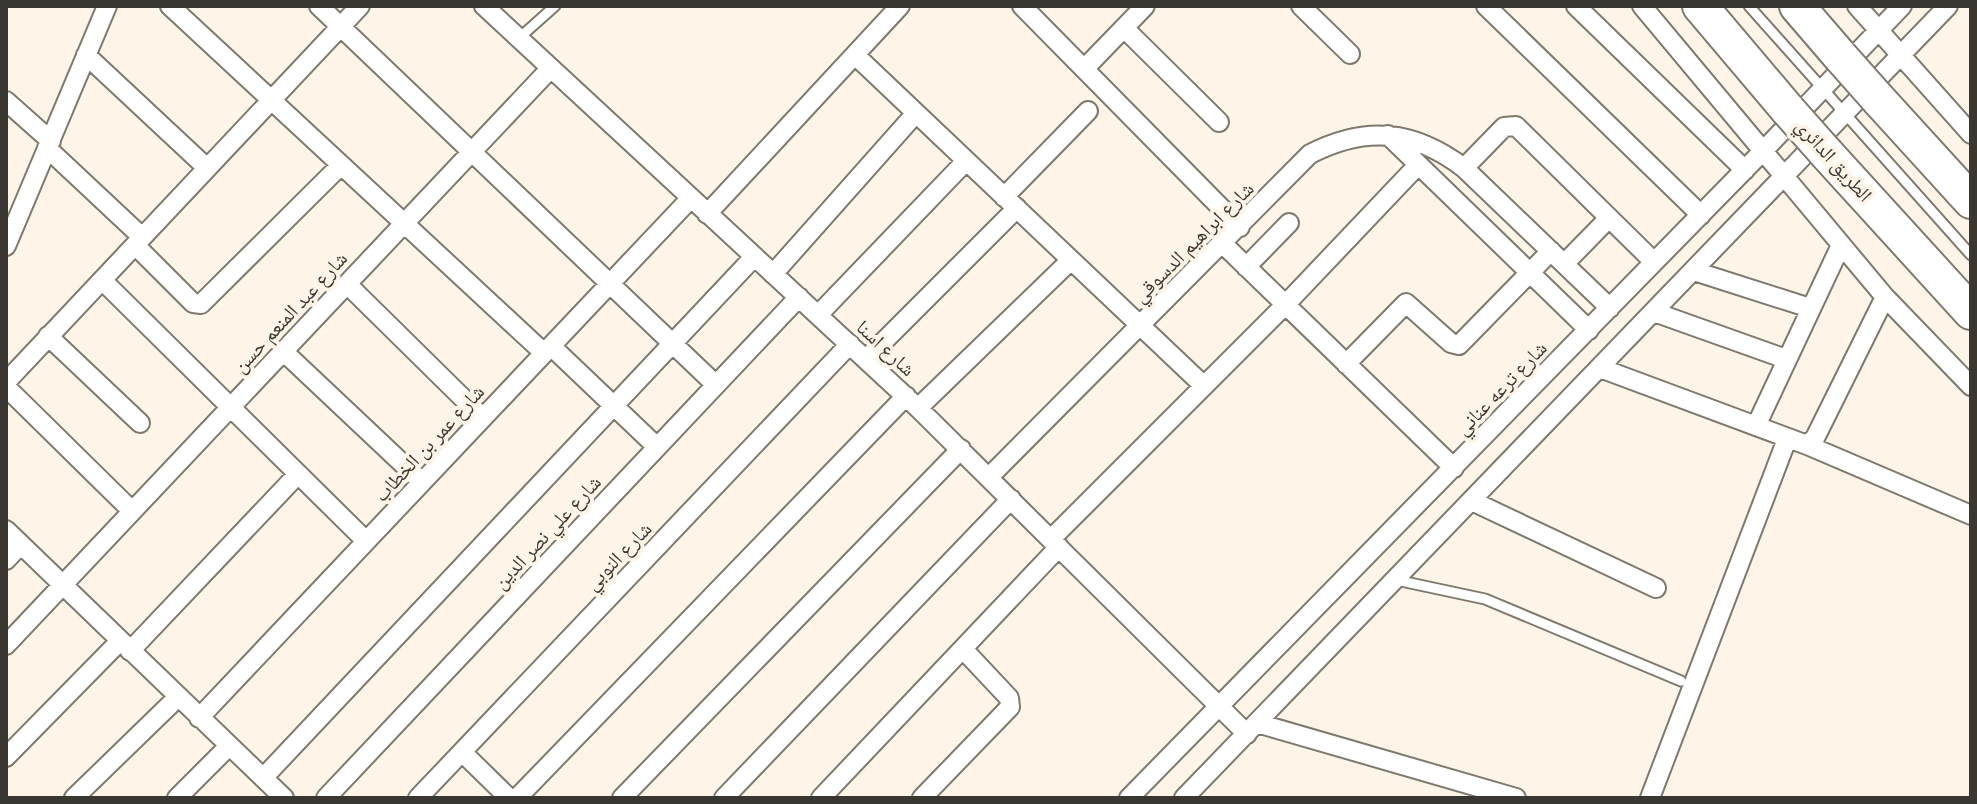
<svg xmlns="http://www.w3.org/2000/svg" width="1977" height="804" viewBox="0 0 1977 804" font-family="'Archivo Narrow','Noto Naskh Arabic',sans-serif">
<rect width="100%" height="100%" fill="#fef5e8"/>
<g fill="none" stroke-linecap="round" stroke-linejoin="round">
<g stroke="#7f786d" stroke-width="13">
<path id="service" d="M 1749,6 L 1971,255
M 518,39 L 555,6
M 1396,580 L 1485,599 L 1681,681"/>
</g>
<g stroke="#7f786d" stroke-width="22">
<path id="minor" d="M 170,6 L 544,353
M 319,6 L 716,385
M 484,6 L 918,408 L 1247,734
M 1022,6 L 1240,227
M 1301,6 L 1350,54
M 1486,6 L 1701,215
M 1576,6 L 1745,170
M 1642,6 L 1885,297 L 1971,386
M 1857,6 L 1971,134
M 1124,28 L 1219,122
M 86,55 L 207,168
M 855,55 L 1203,385
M 1085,68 L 1145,6
M 6,101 L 51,141
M 1388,135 L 1589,330
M 47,148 L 142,237
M 1464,168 L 1504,127 L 1516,126 L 1654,262
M 1004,197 L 1088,111
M 707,214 L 900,6
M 1223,244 L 1454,468
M 135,245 L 193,303 L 201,304 L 341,165
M 6,246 L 107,6
M 1564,264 L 1609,218
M 1246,267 L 1289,223
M 1694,271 L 1810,308
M 773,274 L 916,113
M 102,280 L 366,541
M 347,284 L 483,418
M 1654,312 L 1786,359
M 818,315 L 966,161
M 48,336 L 140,423
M 551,346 L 657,447
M 283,351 L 422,482
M 866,359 L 1017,208
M 1346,364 L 1406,303 L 1451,343 L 1459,345 L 1551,251
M 1600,368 L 1807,445 L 1815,438 L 1885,297
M 6,382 L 360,6
M 6,387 L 132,511
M 918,408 L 1071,260
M 1756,426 L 1841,245
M 1807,445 L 1971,515
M 989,477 L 1310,154 C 1366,125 1414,130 1464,168 L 1610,308
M 1472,501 L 1656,588
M 6,530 L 284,798
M 1051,539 L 1285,305 L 1418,165
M 6,560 L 20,545
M 6,645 L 550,69
M 130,651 L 298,474
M 199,718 L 690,199
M 1257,723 L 1516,798
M 462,752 L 509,798
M 6,757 L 120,641
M 263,778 L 754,257
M 74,798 L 178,697
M 177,798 L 229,746
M 326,798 L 799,297
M 418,798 L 850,344
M 517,798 L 906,396
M 622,798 L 961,449
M 724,798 L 1011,499
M 821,798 L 1059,547
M 922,798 L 1010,707 L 1009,698 L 963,649
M 1129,798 L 1763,151 L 1902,6
M 1184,798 L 1948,6
M 1650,798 L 1787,439"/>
</g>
<g stroke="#7f786d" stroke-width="38">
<path id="motorway" d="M 1700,6 L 1788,110
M 1797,6 L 1840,56
M 1879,100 L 1971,201
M 1827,154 L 1971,312"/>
</g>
<use href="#service" stroke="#fff" stroke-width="9"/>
<use href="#minor" stroke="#fff" stroke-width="18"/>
<use href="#motorway" stroke="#fff" stroke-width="34"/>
<g stroke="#7f786d" stroke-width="38" stroke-linecap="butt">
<path id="motorway-bridge" d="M 1840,56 L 1879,100
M 1788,110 L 1827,154"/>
</g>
<use href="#motorway-bridge" stroke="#fff" stroke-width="34"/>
</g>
<g text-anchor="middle" stroke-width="8" stroke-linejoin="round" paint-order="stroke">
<g font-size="20" fill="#3a3632" stroke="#fef5e8">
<text transform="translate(1834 160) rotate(48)" y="7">الطريق الدائري</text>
<text transform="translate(1193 242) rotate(-45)" y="7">شارع ابراهيم الدسوقي</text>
<text transform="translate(290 312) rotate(-47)" y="7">شارع عبد المنعم حسن</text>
<text transform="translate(886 348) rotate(43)" y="7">شارع اسنا</text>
<text transform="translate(1501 388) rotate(-46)" y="7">شارع ترعه عناني</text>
<text transform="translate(429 443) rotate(-47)" y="7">شارع عمر بن الخطاب</text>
<text transform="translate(547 532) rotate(-47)" y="7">شارع علي نصر الدين</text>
<text transform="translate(618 556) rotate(-46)" y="7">شارع النوبي</text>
</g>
</g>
<rect width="1977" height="804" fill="none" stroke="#3a3632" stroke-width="16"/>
</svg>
